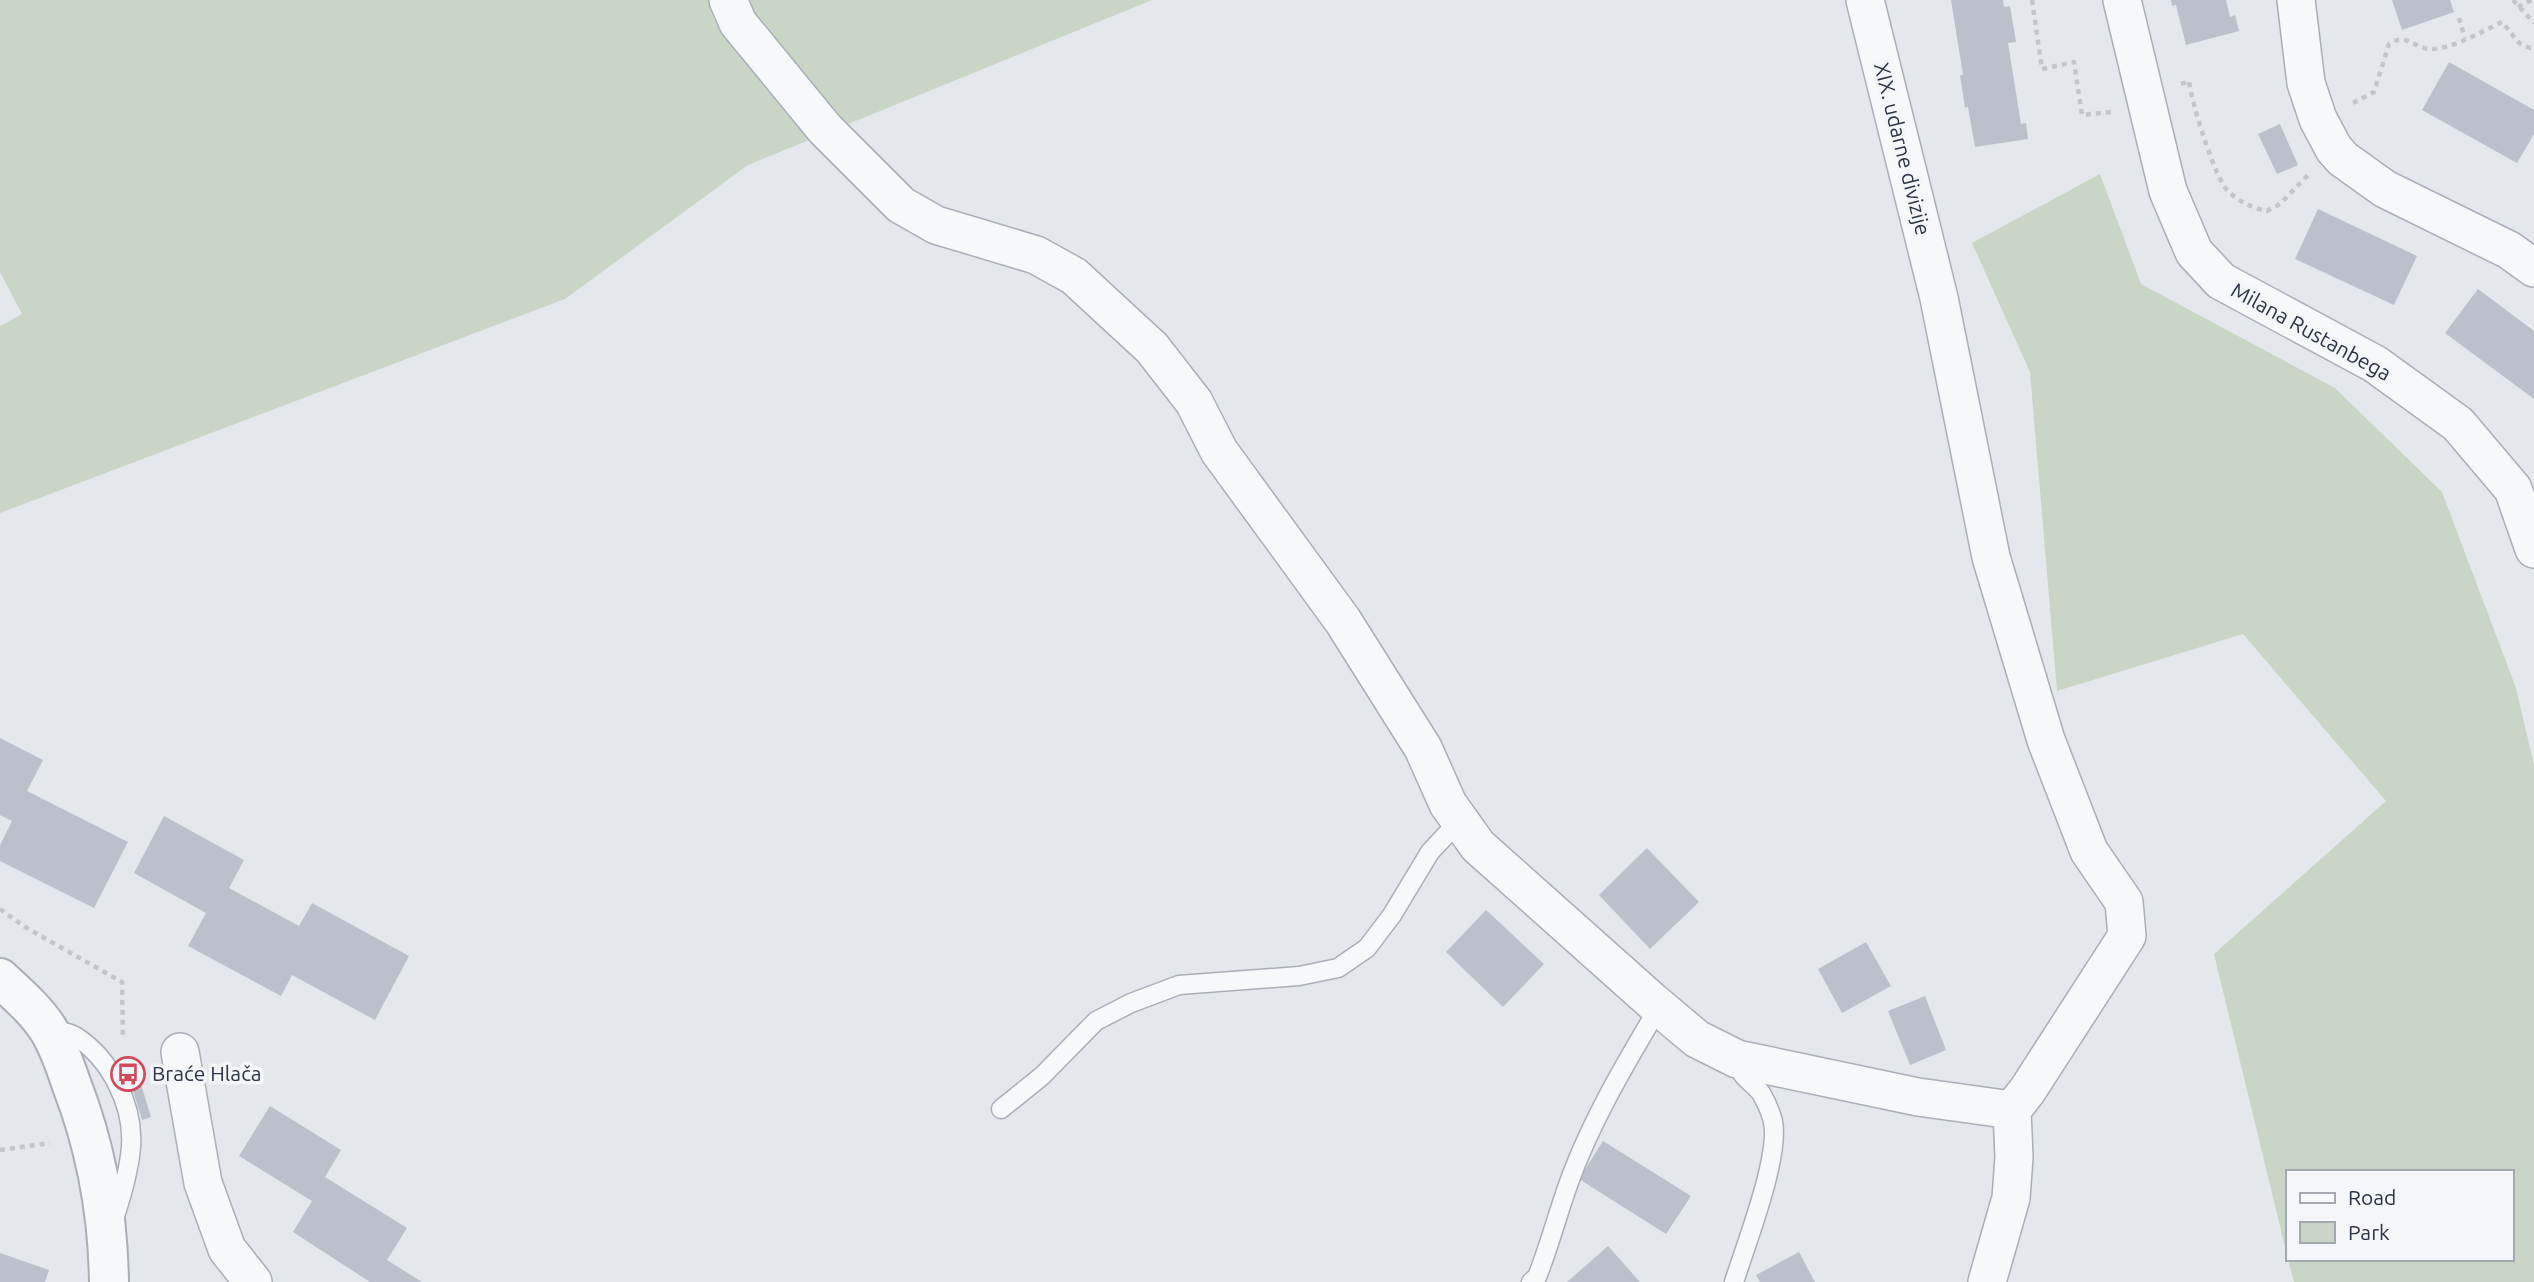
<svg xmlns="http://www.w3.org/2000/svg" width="2534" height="1282" viewBox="0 0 2534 1282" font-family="Ubuntu,sans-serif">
<rect width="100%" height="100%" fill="#e4e7ec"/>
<path fill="#c9d6c5" d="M 0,0 L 1152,0 L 748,165 L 565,299 L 0,513 L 0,326 L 22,314 L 0,272 Z
M 2100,174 L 2141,284 L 2335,388 L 2442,492 L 2516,688 L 2534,765 L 2534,1282 L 2294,1282 L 2288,1259 L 2511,1259 L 2511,1172 L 2287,1172 L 2287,1255 L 2214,954 L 2386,801 L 2243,634 L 2057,691 L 2030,372 L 1972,243 Z"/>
<path fill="#bbc0ca" d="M 1951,0 L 2003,0 L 2004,7 L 2010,6 L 2016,42 L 2008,43 L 2021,124 L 2026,123 L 2028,139 L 1975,147 L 1968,107 L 1965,108 L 1960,75 L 1963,75 Z
M 2171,0 L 2226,0 L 2230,17 L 2235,15 L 2239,31 L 2186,45 L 2176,5 L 2172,6 Z
M 2392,0 L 2450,0 L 2454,12 L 2402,30 Z
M 2449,62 L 2534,110 L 2534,134 L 2517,163 L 2422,110 Z
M 2280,124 L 2298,165 L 2277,174 L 2258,134 Z
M 2318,209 L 2417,256 L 2394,305 L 2295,259 Z
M 2478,289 L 2534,331 L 2534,399 L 2445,333 Z
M 0,738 L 43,760 L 27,791 L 128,842 L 94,908 L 0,861 L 0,845 L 12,821 L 0,815 Z
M 164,816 L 244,860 L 229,888 L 299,926 L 312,903 L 409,956 L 375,1020 L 292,975 L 281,996 L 188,946 L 206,913 L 134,873 Z
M 1647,848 L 1699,902 L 1650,949 L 1599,895 Z
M 1486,910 L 1544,964 L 1503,1007 L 1446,952 Z
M 1866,942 L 1891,986 L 1842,1013 L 1818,969 Z
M 1925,996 L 1946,1050 L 1910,1065 L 1888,1011 Z
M 140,1081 L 151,1117 L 142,1120 L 131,1084 Z
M 270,1106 L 341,1150 L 325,1177 L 407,1228 L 387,1260 L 422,1282 L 370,1282 L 293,1232 L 312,1201 L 239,1156 Z
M 1603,1141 L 1691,1196 L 1666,1234 L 1579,1179 Z
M 1608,1246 L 1640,1282 L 1567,1282 L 1575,1275 Z
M 1799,1252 L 1815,1282 L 1760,1282 L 1756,1275 Z
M 0,1253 L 49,1270 L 45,1282 L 0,1282 Z"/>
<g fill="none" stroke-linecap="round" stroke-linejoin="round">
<g stroke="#a9aeb7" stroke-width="21">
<path id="service" d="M 50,1029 C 58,1031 68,1032 75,1036 C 110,1058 134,1105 131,1147 C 129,1172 122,1195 114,1219
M 1001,1109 L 1042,1076 L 1096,1021 L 1131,1003 L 1179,985 L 1299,976 L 1338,968 L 1367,948 L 1392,915 L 1430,852 L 1460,820
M 1531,1282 L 1537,1277 C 1549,1247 1557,1216 1568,1185 C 1590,1123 1625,1064 1659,1007
M 1734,1282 C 1745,1247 1783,1150 1772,1118 C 1770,1111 1765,1100 1761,1093 C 1750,1079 1740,1079 1737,1059"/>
</g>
<g stroke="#a9aeb7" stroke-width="40">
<path id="minor" d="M 728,0 L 738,23 L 825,129 L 901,205 L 936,225 L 1036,255 L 1074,276 L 1152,348 L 1194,402 L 1219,451 L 1343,621 L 1423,748 L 1448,804 L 1478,846 L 1653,1002 L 1697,1039 L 1737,1059 L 1918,1097 L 2012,1110 L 2027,1091 L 2127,936 L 2124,902 L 2089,851 L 2046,740 L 1991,557 L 1939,298 L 1865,0
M 2122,0 L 2168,191 L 2194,252 L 2221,281 L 2375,364 L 2458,424 L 2513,489 L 2534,549
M 2296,0 L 2306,83 L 2318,119 L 2334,149 L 2343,159 L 2385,189 L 2509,250 L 2534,268
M 180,1052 L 203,1183 L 227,1249 L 253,1282
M 1987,1282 L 2011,1198 L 2014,1157 L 2012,1110"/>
</g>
<g stroke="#a9aeb7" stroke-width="42">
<path id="tertiary" d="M 0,978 C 17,994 35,1009 48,1029 C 58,1045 65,1065 71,1083 C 96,1147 108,1214 109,1282"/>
</g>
<path stroke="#c2c5cb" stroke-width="4.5" stroke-dasharray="5 5" stroke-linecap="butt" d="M 2032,0 L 2042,69 L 2074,62 L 2082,115 L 2111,112
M 2513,0 L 2534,23
M 2518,7 L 2532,0
M 2459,18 L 2465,38
M 2181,84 L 2189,81 C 2191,101 2215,179 2228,191 C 2239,202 2253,208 2267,211 L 2280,204 L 2309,174
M 2353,103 L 2374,92 L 2389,44 C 2405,32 2414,48 2430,49 C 2450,50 2483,31 2502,22 L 2519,43 L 2530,48 L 2534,46
M 0,909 L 25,927 L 122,982 L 123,1038
M 0,1150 L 50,1143"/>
<use href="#service" stroke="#f7f8fa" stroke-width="18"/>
<use href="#minor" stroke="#f7f8fa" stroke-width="37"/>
<use href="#tertiary" stroke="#f7f8fa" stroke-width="38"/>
</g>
<defs>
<g id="bus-ring" transform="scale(1.75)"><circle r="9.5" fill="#f4f6f9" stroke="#d1495b" stroke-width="1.5"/><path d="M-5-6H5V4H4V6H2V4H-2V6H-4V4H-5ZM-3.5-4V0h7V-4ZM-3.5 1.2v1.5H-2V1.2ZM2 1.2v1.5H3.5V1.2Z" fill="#d1495b"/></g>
</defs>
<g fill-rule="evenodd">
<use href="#bus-ring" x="128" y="1074"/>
</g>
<g text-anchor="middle" stroke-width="7" stroke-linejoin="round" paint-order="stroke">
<g font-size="21" fill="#2b3445" stroke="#f4f6f9">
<text transform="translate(1902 149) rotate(76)" y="7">XIX. udarne divizije</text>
<text transform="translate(2311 332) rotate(29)" y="7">Milana Rustanbega</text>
</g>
<g font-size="21" fill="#2b3445" stroke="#f4f6f9" text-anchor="start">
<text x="152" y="1081">Braće Hlača</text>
</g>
</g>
<rect x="2286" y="1170" width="228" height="91" fill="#f4f6f9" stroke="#a4a8b1" stroke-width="2"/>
<rect x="2300" y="1193" width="35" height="10" fill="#f7f8fa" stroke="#a4a8b1" stroke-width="2"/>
<text x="2348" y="1205" font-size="21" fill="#2b3445">Road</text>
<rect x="2300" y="1222" width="35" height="21" fill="#c9d6c5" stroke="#a4a8b1" stroke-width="2"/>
<text x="2348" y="1240" font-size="21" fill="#2b3445">Park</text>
</svg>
